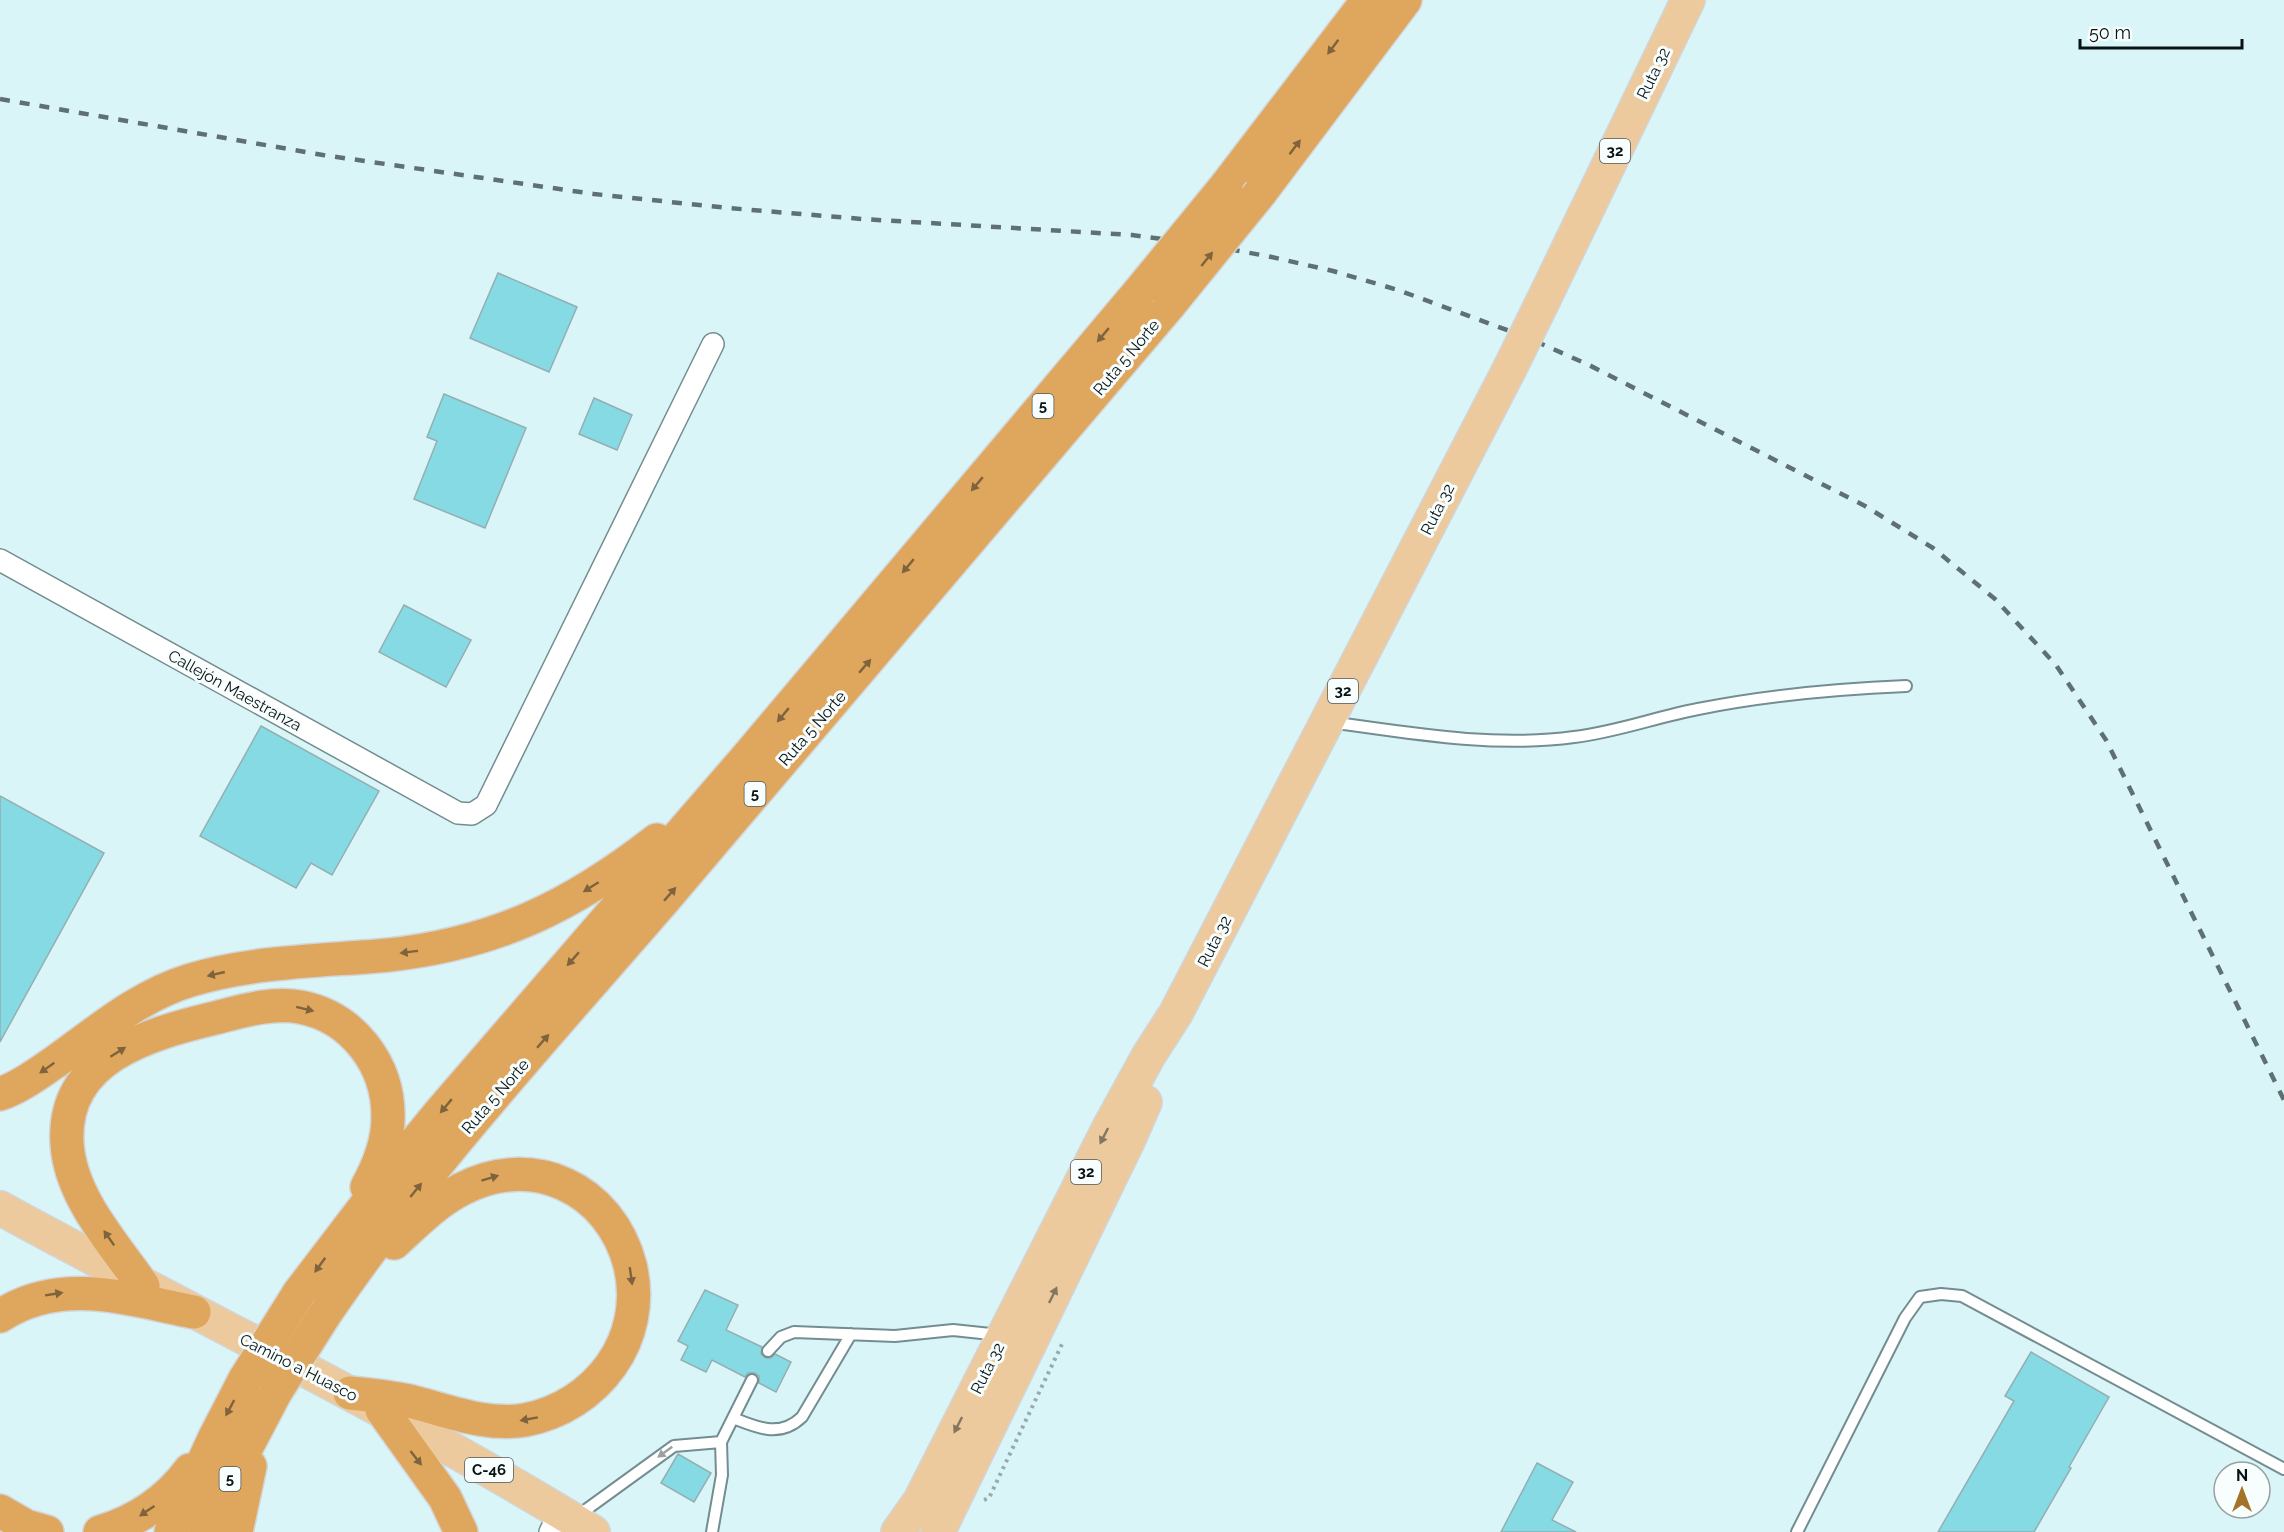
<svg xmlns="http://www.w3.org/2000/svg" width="2284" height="1532" viewBox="0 0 2284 1532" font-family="Raleway,sans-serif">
<rect width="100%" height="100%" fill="#daf5f8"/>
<path fill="#85dae4" stroke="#94afb1" stroke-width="1.5" d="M 498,273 L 577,307 L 549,372 L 470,338 Z
M 444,394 L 526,428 L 485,528 L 414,499 L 437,441 L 427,437 Z
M 594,398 L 632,415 L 617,450 L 579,434 Z
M 404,605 L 471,640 L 446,687 L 379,652 Z
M 261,726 L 379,791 L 332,875 L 311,863 L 296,888 L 200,836 Z
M 0,796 L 104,853 L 0,1042 Z
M 705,1290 L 738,1305 L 726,1330 L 762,1347 L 761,1354 L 766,1358 L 771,1358 L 775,1354 L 791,1362 L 776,1392 L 759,1383 L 759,1376 L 755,1373 L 748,1373 L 745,1377 L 712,1360 L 706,1372 L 681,1360 L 688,1346 L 678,1341 Z
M 2031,1352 L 2109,1397 L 2069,1467 L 2071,1468 L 2034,1532 L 1938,1532 L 2014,1401 L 2005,1396 Z
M 678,1454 L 711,1473 L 694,1502 L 661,1483 Z
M 1537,1463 L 1573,1482 L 1552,1520 L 1576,1532 L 1501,1532 Z"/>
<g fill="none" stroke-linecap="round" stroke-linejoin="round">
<g stroke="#748d90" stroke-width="14">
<path id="lane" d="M 1330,722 C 1410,733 1494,748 1574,737 C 1617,732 1656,717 1698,709 C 1767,695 1836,689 1906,686
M 768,1351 L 781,1337 L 794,1332 L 895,1336 L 953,1330 L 1000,1335
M 733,1418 C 758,1428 780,1438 802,1417 L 851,1334
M 576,1517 L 674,1446 L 721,1442
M 712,1532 L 722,1475 L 721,1442 L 752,1380
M 1797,1532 L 1905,1318 L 1920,1297 L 1941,1294 L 1962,1296 L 2284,1469"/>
</g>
<g stroke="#748d90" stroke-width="24">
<path id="street" d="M 0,560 L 458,813 L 472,814 L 486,805 L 713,344
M 550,1532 L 560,1512"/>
</g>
<g stroke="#d3d4d5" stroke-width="36">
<path id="primary" d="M 1543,301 L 1688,0
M 0,1208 C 198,1316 401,1414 593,1532
M 898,1532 L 920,1501 L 1110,1126 L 1149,1055 L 1176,1013 L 1509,370
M 938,1532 L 1128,1141 L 1145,1102"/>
</g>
<g stroke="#d3d4d5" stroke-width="36">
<path id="highway" d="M 1226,186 L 1368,0
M 1260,193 L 1405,0
M 0,1094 C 20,1087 37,1074 55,1062 C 97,1032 140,995 191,980 C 254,961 323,961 389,955 C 497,943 572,906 657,840
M 143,1286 C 114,1244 70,1197 67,1143 C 62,1058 148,1034 215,1018 C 242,1011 271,1002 300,1007 C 353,1017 389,1065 388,1118 C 388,1142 378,1167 367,1187
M 299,1293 L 396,1166 L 443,1109 L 749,755 L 1140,291
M 325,1314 C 427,1164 551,1031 669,894 C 837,699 1004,502 1170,304
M 0,1316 C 61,1276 128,1299 194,1312
M 350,1393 C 370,1395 390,1397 409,1401 C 446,1410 487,1427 525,1420 C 597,1406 648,1339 630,1265 C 610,1188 532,1152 462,1189 C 436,1202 416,1223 394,1243
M 382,1410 L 445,1498 L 461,1532
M 0,1511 L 26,1526 L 47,1532
M 100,1532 C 137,1521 167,1501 190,1470
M 171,1532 L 215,1437 L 245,1379
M 206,1532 L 232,1475 L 275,1393
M 236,1532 L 250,1466"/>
</g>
<path stroke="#96abad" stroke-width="4" stroke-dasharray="3 4.5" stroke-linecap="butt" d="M 984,1500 L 989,1498 L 1063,1342"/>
<use href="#lane" stroke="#fff" stroke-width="10"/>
<use href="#street" stroke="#fff" stroke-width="21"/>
<use href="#primary" stroke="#ecca9e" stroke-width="33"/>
<use href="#highway" stroke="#dfa65d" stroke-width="33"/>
<path stroke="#5f7072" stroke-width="4.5" stroke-dasharray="10 10" stroke-linecap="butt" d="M 0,99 L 323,155 L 594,194 L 728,208 L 862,219 L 1132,235 L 1200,244 L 1267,256 L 1333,271 L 1398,290 L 1526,337 L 1589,365 L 1865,506 L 1933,548 L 1995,599 L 2056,665 L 2106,740 L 2284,1100"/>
<g stroke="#d3d4d5" stroke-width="36" stroke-linecap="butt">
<path id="primary-bridge" d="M 1509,370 L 1543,301"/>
</g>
<g stroke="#d3d4d5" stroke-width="36" stroke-linecap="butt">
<path id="highway-bridge" d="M 1140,291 L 1226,186
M 1170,304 L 1260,193
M 245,1379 L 299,1293
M 275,1393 L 325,1314"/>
</g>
<use href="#primary-bridge" stroke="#ecca9e" stroke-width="33"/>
<use href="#highway-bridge" stroke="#dfa65d" stroke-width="33"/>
</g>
<defs><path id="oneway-solid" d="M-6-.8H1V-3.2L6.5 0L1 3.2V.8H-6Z" transform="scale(1.5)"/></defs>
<g fill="#7e633c">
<use href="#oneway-solid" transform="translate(1333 47) rotate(127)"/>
<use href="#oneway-solid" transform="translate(1295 147) rotate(-53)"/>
<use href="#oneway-solid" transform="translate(1207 259) rotate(-51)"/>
<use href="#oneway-solid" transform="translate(1103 335) rotate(130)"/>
<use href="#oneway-solid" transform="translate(977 484) rotate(130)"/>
<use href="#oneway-solid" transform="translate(908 566) rotate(130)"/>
<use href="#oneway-solid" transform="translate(865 666) rotate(-49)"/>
<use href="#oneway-solid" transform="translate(783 715) rotate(130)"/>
<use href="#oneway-solid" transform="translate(591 887) rotate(148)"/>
<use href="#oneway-solid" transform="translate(670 894) rotate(-49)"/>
<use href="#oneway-solid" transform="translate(409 952) rotate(173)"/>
<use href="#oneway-solid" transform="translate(573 959) rotate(131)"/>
<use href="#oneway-solid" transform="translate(216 974) rotate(167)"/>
<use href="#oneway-solid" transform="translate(305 1009) rotate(14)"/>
<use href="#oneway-solid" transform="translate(543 1041) rotate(-49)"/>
<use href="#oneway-solid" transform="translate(118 1052) rotate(-32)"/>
<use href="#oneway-solid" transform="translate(47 1068) rotate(145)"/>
<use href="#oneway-solid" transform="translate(446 1106) rotate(130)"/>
<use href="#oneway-solid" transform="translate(490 1178) rotate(-17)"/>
<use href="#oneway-solid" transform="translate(416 1190) rotate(-51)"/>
<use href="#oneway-solid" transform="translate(109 1238) rotate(-125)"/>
<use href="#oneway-solid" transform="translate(320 1265) rotate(126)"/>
<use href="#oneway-solid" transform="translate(631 1276) rotate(82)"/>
<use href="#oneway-solid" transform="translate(54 1294) rotate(-9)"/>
<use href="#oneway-solid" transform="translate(230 1408) rotate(118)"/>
<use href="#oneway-solid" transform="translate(529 1419) rotate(170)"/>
<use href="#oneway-solid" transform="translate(416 1458) rotate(52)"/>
<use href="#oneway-solid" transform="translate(147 1511) rotate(146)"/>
</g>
<g fill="#85775f">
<use href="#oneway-solid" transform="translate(1104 1136) rotate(117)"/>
<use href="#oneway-solid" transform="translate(1053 1295) rotate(-64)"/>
<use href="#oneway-solid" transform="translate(958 1425) rotate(117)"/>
</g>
<use fill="#9ca0a1" href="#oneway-solid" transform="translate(665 1452) rotate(144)"/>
<g text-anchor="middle" stroke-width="6" stroke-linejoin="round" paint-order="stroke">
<g fill="#f8fefe" stroke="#50595a" stroke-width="1.5">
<rect x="1600" y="139" width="30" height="24" rx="4.5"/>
<rect x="1032.5" y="394" width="21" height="24" rx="4.5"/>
<rect x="1328" y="679" width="30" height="24" rx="4.5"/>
<rect x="744.5" y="782" width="21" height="24" rx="4.5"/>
<rect x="1071" y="1160" width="30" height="24" rx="4.5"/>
<rect x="465" y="1458" width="48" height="24" rx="4.5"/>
<rect x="219.5" y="1467" width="21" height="24" rx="4.5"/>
</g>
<g font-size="15" font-weight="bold" fill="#081213">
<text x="1615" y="156">32</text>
<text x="1043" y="411">5</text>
<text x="1343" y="696">32</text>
<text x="755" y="799">5</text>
<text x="1086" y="1177">32</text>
<text x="489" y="1475">C-46</text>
<text x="230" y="1484">5</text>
</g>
<g font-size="16" fill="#081213" stroke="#f8fefe">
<text transform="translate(1653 73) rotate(-64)" y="6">Ruta 32</text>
<text transform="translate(1126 357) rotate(-50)" y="6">Ruta 5 Norte</text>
<text transform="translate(1437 509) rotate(-63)" y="6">Ruta 32</text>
<text transform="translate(235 690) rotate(29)" y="6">Callejón Maestranza</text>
<text transform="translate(812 728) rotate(-49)" y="6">Ruta 5 Norte</text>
<text transform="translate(1214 941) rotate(-63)" y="6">Ruta 32</text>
<text transform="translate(495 1096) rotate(-49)" y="6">Ruta 5 Norte</text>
<text transform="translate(299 1367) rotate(27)" y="6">Camino a Huasco</text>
<text transform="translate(987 1368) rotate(-63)" y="6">Ruta 32</text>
</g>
</g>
<g transform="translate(2242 1490)"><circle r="28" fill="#f8fefe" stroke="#98a0a0" stroke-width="1.5"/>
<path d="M0-4.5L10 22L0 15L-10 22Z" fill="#a57229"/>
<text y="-9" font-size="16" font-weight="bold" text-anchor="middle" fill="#081213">N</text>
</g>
<path d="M2080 39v9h162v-9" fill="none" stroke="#081213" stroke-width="3"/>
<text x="2089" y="39" font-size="18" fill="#081213" stroke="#f8fefe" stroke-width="4.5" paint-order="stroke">50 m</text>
</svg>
